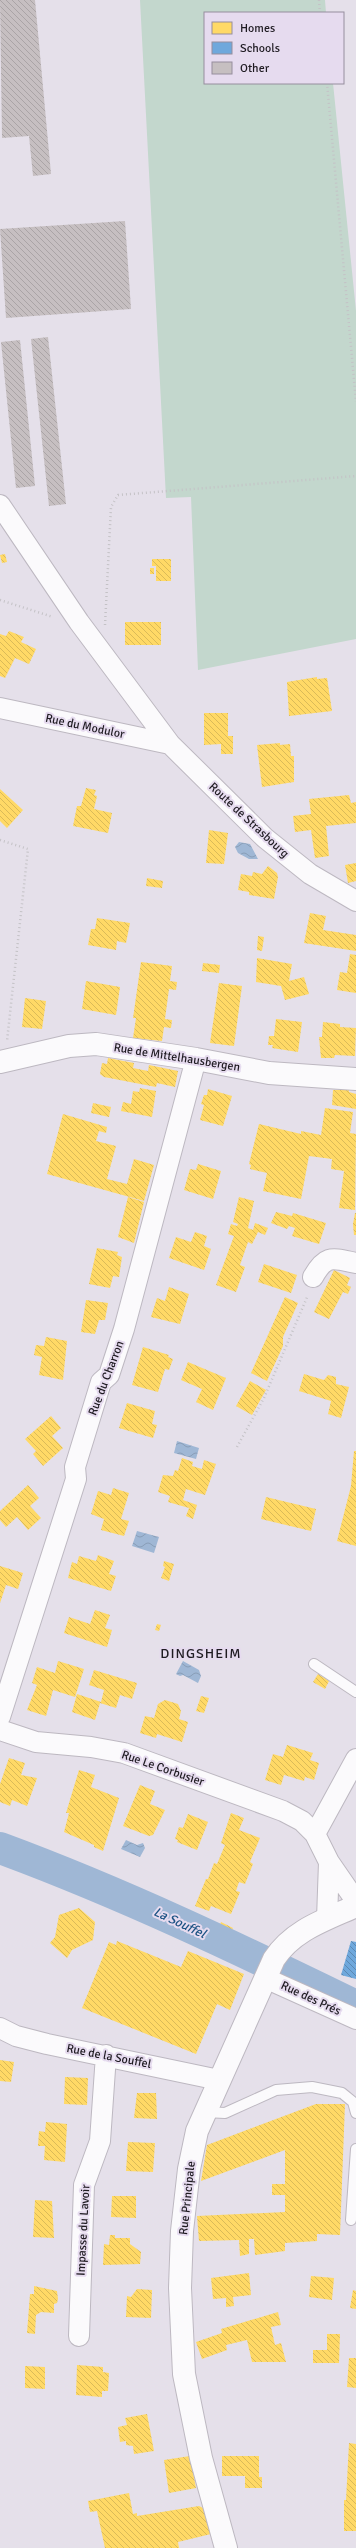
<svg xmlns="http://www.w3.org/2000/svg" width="356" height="2548" viewBox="0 0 356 2548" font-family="Signika,sans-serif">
<defs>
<pattern id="water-waves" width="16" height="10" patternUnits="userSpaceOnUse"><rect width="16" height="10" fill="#9fb7d5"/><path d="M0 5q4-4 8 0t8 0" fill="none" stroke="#889db7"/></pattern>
<pattern id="homes-back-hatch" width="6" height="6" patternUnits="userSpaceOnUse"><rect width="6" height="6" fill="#ffd966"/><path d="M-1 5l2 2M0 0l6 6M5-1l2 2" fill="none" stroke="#daba58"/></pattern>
<pattern id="schools-back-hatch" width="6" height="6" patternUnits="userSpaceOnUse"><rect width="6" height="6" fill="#6fa8dc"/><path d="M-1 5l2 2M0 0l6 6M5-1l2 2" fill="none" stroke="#5b88b2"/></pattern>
<pattern id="building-back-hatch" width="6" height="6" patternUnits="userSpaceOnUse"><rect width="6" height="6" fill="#c6bfc1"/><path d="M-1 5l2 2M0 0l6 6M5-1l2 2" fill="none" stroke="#aaa4a6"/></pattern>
</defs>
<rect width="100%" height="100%" fill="#e5e0ea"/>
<path fill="#c3d7cd" d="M 140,0 L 325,0 L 326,13 L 205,13 L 205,83 L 333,83 L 356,311 L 356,639 L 198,670 L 191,497 L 166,498 Z"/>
<path fill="url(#water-waves)" d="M 239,842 L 250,844 L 258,859 L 249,859 L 238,853 L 235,847 Z
M 177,1441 L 199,1448 L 196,1459 L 174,1453 Z
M 137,1531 L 159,1537 L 154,1553 L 132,1546 Z
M 183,1661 L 199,1670 L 201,1676 L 198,1683 L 183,1675 L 180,1676 L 176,1674 Z
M 126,1840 L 137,1845 L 143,1843 L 145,1848 L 140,1857 L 121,1849 Z"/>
<path fill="url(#homes-back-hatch)" d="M 5,554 L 7,562 L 2,563 L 0,555 Z
M 152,559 L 171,559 L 171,581 L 156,581 L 156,566 L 152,566 Z
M 150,568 L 154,568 L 154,574 L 150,574 Z
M 125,622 L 161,622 L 161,645 L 125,645 Z
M 9,631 L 24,637 L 21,642 L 36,649 L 29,664 L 15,658 L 5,678 L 0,676 L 0,634 L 6,636 Z
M 317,677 L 317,679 L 327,678 L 332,711 L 289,716 L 287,682 Z
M 204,713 L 228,713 L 228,736 L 233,736 L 233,754 L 221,754 L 221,744 L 204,745 Z
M 280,743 L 280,745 L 290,744 L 291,756 L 294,756 L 294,782 L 262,787 L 257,745 Z
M 86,788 L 96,790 L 94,795 L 97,796 L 94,809 L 112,813 L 108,833 L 73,826 L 77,806 L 81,806 Z
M 0,789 L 23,810 L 7,828 L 0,821 Z
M 349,795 L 351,803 L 356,802 L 356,823 L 326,826 L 329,856 L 315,858 L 311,830 L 295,832 L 293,816 L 311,814 L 309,799 Z
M 209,830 L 228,833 L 224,864 L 206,863 Z
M 356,863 L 356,881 L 348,883 L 345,865 Z
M 268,866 L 277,873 L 278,877 L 274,899 L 249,895 L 249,892 L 238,890 L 241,874 L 252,876 L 253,872 L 262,874 Z
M 147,878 L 163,881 L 162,888 L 146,886 Z
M 310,913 L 326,916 L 323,930 L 356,935 L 356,951 L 304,943 Z
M 97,918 L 130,923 L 126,943 L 117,941 L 116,950 L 88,945 L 91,929 L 95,929 Z
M 258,936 L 264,937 L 262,951 L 257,950 Z
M 350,954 L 356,955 L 356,993 L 337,990 L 340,972 L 347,973 Z
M 257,958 L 292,964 L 289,981 L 304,977 L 309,994 L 285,1000 L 281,986 L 256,982 Z
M 141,962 L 172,966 L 170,981 L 177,982 L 176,990 L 169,989 L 165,1019 L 172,1020 L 171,1028 L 164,1027 L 162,1041 L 133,1038 L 136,1018 L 133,1018 Z
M 203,963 L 220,965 L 219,973 L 202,971 Z
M 86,981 L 120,987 L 116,1015 L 82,1009 Z
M 219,983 L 242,986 L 234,1046 L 210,1043 Z
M 25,998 L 46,1001 L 42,1029 L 22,1027 Z
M 276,1019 L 302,1022 L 298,1052 L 272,1048 L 273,1045 L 268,1045 L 269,1036 L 274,1036 Z
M 323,1022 L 340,1024 L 340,1027 L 356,1028 L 355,1056 L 335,1055 L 334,1058 L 321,1058 L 319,1037 L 322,1037 Z
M 108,1058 L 134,1063 L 133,1068 L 148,1071 L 149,1065 L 178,1071 L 175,1087 L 157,1083 L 156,1087 L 104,1077 L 100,1074 L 102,1063 L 107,1064 Z
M 140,1088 L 156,1091 L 152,1117 L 121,1111 L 123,1102 L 131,1104 L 133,1091 L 139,1092 Z
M 208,1089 L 232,1096 L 223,1126 L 200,1120 L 204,1105 L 201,1104 L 204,1095 L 207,1095 Z
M 333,1090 L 349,1090 L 349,1092 L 356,1094 L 356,1109 L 332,1105 Z
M 93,1103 L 111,1107 L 109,1117 L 91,1113 Z
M 325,1108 L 353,1112 L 350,1133 L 356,1134 L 355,1210 L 339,1208 L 344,1171 L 331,1169 L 332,1159 L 309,1156 L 301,1199 L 263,1191 L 267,1173 L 250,1169 L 251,1165 L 249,1164 L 259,1124 L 301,1134 L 301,1131 L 321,1135 Z
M 63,1114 L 107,1127 L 106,1133 L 99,1131 L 96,1141 L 116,1146 L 107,1179 L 127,1184 L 134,1159 L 154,1165 L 144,1201 L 47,1174 Z
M 198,1164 L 221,1171 L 213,1199 L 184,1190 L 190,1169 L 196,1170 Z
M 128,1197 L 144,1202 L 134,1243 L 118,1237 Z
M 239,1197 L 254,1201 L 248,1228 L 253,1230 L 255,1223 L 268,1228 L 265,1235 L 258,1232 L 252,1244 L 248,1242 L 240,1265 L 245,1267 L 236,1292 L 216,1285 L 234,1236 L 228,1234 L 231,1224 L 237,1226 L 238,1224 L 233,1222 Z
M 276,1212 L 292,1216 L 293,1213 L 326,1223 L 319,1244 L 292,1236 L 295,1228 L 289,1226 L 287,1229 L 271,1223 Z
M 355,1213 L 356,1213 L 356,1235 L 354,1235 L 353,1224 Z
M 195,1232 L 207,1236 L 204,1246 L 211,1249 L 204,1270 L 169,1258 L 176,1237 L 191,1242 Z
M 97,1248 L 118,1252 L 117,1255 L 122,1257 L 119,1277 L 113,1276 L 110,1288 L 89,1284 Z
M 264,1264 L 297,1275 L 291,1293 L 258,1282 Z
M 334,1270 L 350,1278 L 347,1285 L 351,1287 L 348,1294 L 343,1292 L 329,1319 L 314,1312 Z
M 169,1287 L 189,1294 L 180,1324 L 151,1317 L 157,1298 L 165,1301 Z
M 285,1297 L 298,1303 L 283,1337 L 283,1346 L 267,1381 L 251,1373 Z
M 86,1300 L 108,1303 L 105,1320 L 99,1320 L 95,1334 L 81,1332 Z
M 46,1337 L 67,1341 L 63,1380 L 39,1375 L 42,1357 L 34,1355 L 36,1345 L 44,1346 Z
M 143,1347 L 169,1355 L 168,1357 L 173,1359 L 169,1370 L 165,1369 L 158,1392 L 132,1385 Z
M 188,1362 L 226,1378 L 213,1410 L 196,1402 L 202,1389 L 181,1380 Z
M 304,1374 L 324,1380 L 328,1375 L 336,1377 L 336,1384 L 349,1387 L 341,1418 L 328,1414 L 331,1401 L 299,1391 Z
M 250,1381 L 266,1390 L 252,1415 L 236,1406 Z
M 127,1403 L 155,1411 L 152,1424 L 157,1425 L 153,1438 L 119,1428 Z
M 51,1416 L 61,1428 L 52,1436 L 63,1448 L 43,1466 L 33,1454 L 36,1451 L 25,1439 Z
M 354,1451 L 356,1451 L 356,1546 L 337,1541 L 351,1486 Z
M 182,1458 L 193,1462 L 192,1466 L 202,1469 L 204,1460 L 216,1464 L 205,1495 L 186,1489 L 183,1500 L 197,1505 L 193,1519 L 186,1516 L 189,1508 L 168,1502 L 170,1496 L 158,1492 L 163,1475 L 173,1476 L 175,1470 L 178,1471 Z
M 28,1485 L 39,1498 L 30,1506 L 41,1518 L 28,1530 L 17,1517 L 6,1527 L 0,1520 L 0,1511 Z
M 113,1488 L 129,1493 L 121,1519 L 129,1521 L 124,1536 L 101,1530 L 104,1519 L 91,1514 L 98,1491 L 111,1495 Z
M 266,1497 L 316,1509 L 311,1531 L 261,1519 Z
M 98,1555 L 114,1561 L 109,1574 L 116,1576 L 111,1591 L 68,1578 L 72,1562 L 77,1564 L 79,1556 L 96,1561 Z
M 164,1561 L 174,1564 L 169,1581 L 161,1578 L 165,1567 L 163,1566 Z
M 0,1566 L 23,1573 L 18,1589 L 6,1585 L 0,1603 Z
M 95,1610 L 110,1615 L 105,1628 L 112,1630 L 107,1647 L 64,1633 L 69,1617 L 90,1624 Z
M 157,1624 L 161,1625 L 159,1631 L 155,1630 Z
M 58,1661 L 84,1669 L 75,1697 L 53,1690 L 46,1716 L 27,1710 L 37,1685 L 32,1683 L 37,1667 L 55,1673 Z
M 94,1670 L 137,1683 L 132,1699 L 120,1695 L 116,1708 L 100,1703 L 95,1720 L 72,1712 L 77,1694 L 101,1702 L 104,1690 L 89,1685 Z
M 318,1674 L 329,1681 L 325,1689 L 313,1682 Z
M 201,1696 L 209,1698 L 204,1713 L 196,1711 Z
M 165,1700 L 178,1704 L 181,1711 L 179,1719 L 188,1722 L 182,1742 L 157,1734 L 156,1738 L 140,1733 L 145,1716 L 154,1718 L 158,1704 Z
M 287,1745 L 313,1753 L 310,1760 L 319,1763 L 314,1780 L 305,1777 L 304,1781 L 284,1775 L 281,1785 L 265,1780 L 273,1754 L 283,1757 Z
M 9,1758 L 25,1763 L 21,1775 L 37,1778 L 27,1806 L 12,1800 L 10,1806 L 0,1802 L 0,1784 Z
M 79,1770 L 95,1775 L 91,1787 L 119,1798 L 103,1851 L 94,1847 L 94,1845 L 64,1832 L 69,1813 L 66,1813 Z
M 140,1785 L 155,1791 L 150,1804 L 165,1810 L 153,1835 L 149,1836 L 123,1826 Z
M 231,1813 L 244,1818 L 239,1830 L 260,1838 L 250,1862 L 253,1864 L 245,1884 L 239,1882 L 236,1891 L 240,1892 L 231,1914 L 211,1906 L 209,1911 L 195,1906 L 206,1879 L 208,1879 L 214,1863 L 217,1864 L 225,1845 L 221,1843 Z
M 188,1814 L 208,1822 L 197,1850 L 177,1842 L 178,1840 L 175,1839 L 179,1827 L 183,1828 Z
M 79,1908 L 95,1922 L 93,1940 L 72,1950 L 67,1958 L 50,1943 L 55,1937 L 59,1915 Z
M 191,1914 L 206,1921 L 203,1927 L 189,1920 Z
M 221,1922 L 233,1928 L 228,1938 L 217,1934 Z
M 117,1941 L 181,1967 L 188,1951 L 244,1974 L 230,2010 L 217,2004 L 196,2054 L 82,2008 L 109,1942 L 116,1945 Z
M 0,2060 L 14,2062 L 11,2082 L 0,2081 Z
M 65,2077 L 88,2078 L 87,2105 L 64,2104 Z
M 137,2093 L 156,2093 L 157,2119 L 134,2118 Z
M 316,2104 L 345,2104 L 340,2235 L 317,2234 L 317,2241 L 285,2243 L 285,2251 L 255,2255 L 254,2239 L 249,2239 L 249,2254 L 240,2256 L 239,2240 L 199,2241 L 197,2216 L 285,2212 L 285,2195 L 272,2195 L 272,2184 L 285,2184 L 285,2150 L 201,2181 L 207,2145 Z
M 46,2122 L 67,2124 L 65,2162 L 44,2160 L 45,2146 L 38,2146 L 39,2131 L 45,2132 Z
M 128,2142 L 155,2143 L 153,2172 L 126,2171 Z
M 112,2196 L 136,2196 L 136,2218 L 111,2217 Z
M 35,2200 L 52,2201 L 54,2238 L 33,2237 Z
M 110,2235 L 115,2235 L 115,2238 L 130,2238 L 130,2244 L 141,2252 L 140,2264 L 103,2265 L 104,2244 L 109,2245 Z
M 249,2273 L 251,2295 L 233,2297 L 234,2306 L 226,2307 L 226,2298 L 213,2299 L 211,2278 Z
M 311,2276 L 334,2278 L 332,2300 L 309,2297 Z
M 34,2286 L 57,2291 L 58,2299 L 57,2303 L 54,2304 L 54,2313 L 41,2312 L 36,2315 L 35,2334 L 27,2333 L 30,2294 L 34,2294 Z
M 137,2289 L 152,2290 L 151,2318 L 126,2317 L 127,2296 L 131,2297 Z
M 353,2290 L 356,2291 L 356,2309 L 350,2308 Z
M 278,2312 L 281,2325 L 271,2327 L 275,2345 L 281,2343 L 286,2362 L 252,2362 L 247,2340 L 226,2345 L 227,2350 L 202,2359 L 196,2342 L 222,2333 L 221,2329 Z
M 327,2334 L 340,2334 L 339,2363 L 313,2363 L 313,2350 L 327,2350 Z
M 349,2358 L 356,2358 L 356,2388 L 347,2387 Z
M 77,2365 L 103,2367 L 103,2372 L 109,2373 L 108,2391 L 102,2391 L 102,2397 L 76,2395 Z
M 25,2366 L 45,2367 L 45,2389 L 25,2388 Z
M 147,2414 L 154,2451 L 134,2454 L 133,2446 L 126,2445 L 126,2441 L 120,2442 L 118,2427 L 127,2425 L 125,2418 Z
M 349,2443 L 356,2444 L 356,2531 L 344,2531 L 344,2500 L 346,2500 Z
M 190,2456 L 196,2488 L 169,2493 L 164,2460 Z
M 222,2456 L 259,2456 L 259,2477 L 262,2477 L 262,2488 L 245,2488 L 245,2476 L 222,2476 Z
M 129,2493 L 133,2514 L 137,2513 L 137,2516 L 199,2506 L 203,2508 L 211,2534 L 178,2542 L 179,2548 L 105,2548 L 97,2511 L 90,2512 L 88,2501 Z"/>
<path fill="url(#schools-back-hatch)" d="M 351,1941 L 356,1942 L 356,1979 L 341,1975 Z"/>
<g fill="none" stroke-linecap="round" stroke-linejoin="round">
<path stroke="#9fb7d5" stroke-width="32" d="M 0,1848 C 122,1893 239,1949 356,2006"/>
</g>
<path fill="url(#building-back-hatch)" d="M 0,0 L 35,0 L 51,174 L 33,176 L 29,136 L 2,138 Z
M 125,221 L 131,309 L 6,318 L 0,229 Z
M 48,337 L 66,504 L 49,506 L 31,339 Z
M 20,340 L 35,486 L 16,488 L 1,342 Z"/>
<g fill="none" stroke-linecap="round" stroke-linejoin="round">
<g stroke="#bdb8c1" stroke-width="12">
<path id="lane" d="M 314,1664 L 356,1692
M 205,2112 L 225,2113 L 276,2090 L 312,2087 L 342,2093 L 353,2102 L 356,2113
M 351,2220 L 356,2149"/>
</g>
<g stroke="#bdb8c1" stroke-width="22">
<path id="street" d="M 0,505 L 79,622 L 170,744 L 265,838 L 310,874 L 356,901
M 0,708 L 170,744
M 313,1277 C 326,1254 332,1258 356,1263
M 0,1717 L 76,1479 L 75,1467 L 101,1382 L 109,1375 L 124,1329 L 196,1059
M 0,1730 L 36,1742 L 91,1747 L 124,1753 L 283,1811 L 302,1821 L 315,1834
M 329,1862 L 315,1834 L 356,1759
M 327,1919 L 329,1862 L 356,1901
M 265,1978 L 356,2019
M 0,2028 L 16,2036 L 47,2044 L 219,2080
M 79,2336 L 84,2185 L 100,2141 L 106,2055"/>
</g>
<g stroke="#bdb8c1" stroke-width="24">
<path id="secondary" d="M 0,1062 L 69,1046 L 96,1044 L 196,1059 L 269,1073 L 356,1079
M 226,2548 L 201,2458 L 184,2374 L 180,2288 L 182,2231 L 189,2169 L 197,2131 L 274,1959 C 293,1930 325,1920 356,1906"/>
</g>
<path stroke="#c4c2c6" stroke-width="2.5" stroke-dasharray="1 3" stroke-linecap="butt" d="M 319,0 L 320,13
M 327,83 L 356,402
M 0,600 L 53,617
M 105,625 L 111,507 L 118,495 L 356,476
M 0,840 L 28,849 L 7,1041
M 237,1447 L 264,1398 L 308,1295"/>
<use href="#lane" stroke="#fbfafc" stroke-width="10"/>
<use href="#street" stroke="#fbfafc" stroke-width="20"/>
<use href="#secondary" stroke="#fbfafc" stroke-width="22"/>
</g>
<g text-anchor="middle" stroke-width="4" stroke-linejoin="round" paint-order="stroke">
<g font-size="12" fill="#1f1b22" stroke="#e6dbef">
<text transform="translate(85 726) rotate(12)" y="4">Rue du Modulor</text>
<text transform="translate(249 820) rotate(43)" y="4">Route de Strasbourg</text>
<text transform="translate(177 1057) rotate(9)" y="4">Rue de Mittelhausbergen</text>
<text transform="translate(106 1378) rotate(-69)" y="4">Rue du Charron</text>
<text transform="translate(163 1768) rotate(19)" y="4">Rue Le Corbusier</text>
<text transform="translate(311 1998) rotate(25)" y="4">Rue des Prés</text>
<text transform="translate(109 2056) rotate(11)" y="4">Rue de la Souffel</text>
<text transform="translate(187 2198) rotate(-84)" y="4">Rue Principale</text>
<text transform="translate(83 2230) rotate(-87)" y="4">Impasse du Lavoir</text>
</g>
<g font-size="13" font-style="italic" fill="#1d5384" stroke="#e6dbef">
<text transform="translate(180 1922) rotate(25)" y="5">La Souffel</text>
</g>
<g font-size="14" letter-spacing="1" fill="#1f1b22" stroke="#e6dbef">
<text x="201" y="1658">DINGSHEIM</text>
</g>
</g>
<rect x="204" y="12" width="140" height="72" fill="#e6dbef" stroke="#968e9d"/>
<rect x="212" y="22" width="20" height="12" fill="#ffd966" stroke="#968e9d"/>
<text x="240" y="32" font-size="12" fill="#1f1b22">Homes</text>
<rect x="212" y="42" width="20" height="12" fill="#6fa8dc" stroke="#968e9d"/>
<text x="240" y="52" font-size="12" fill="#1f1b22">Schools</text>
<rect x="212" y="62" width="20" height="12" fill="#c6bfc1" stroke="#968e9d"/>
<text x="240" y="72" font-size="12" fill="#1f1b22">Other</text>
</svg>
